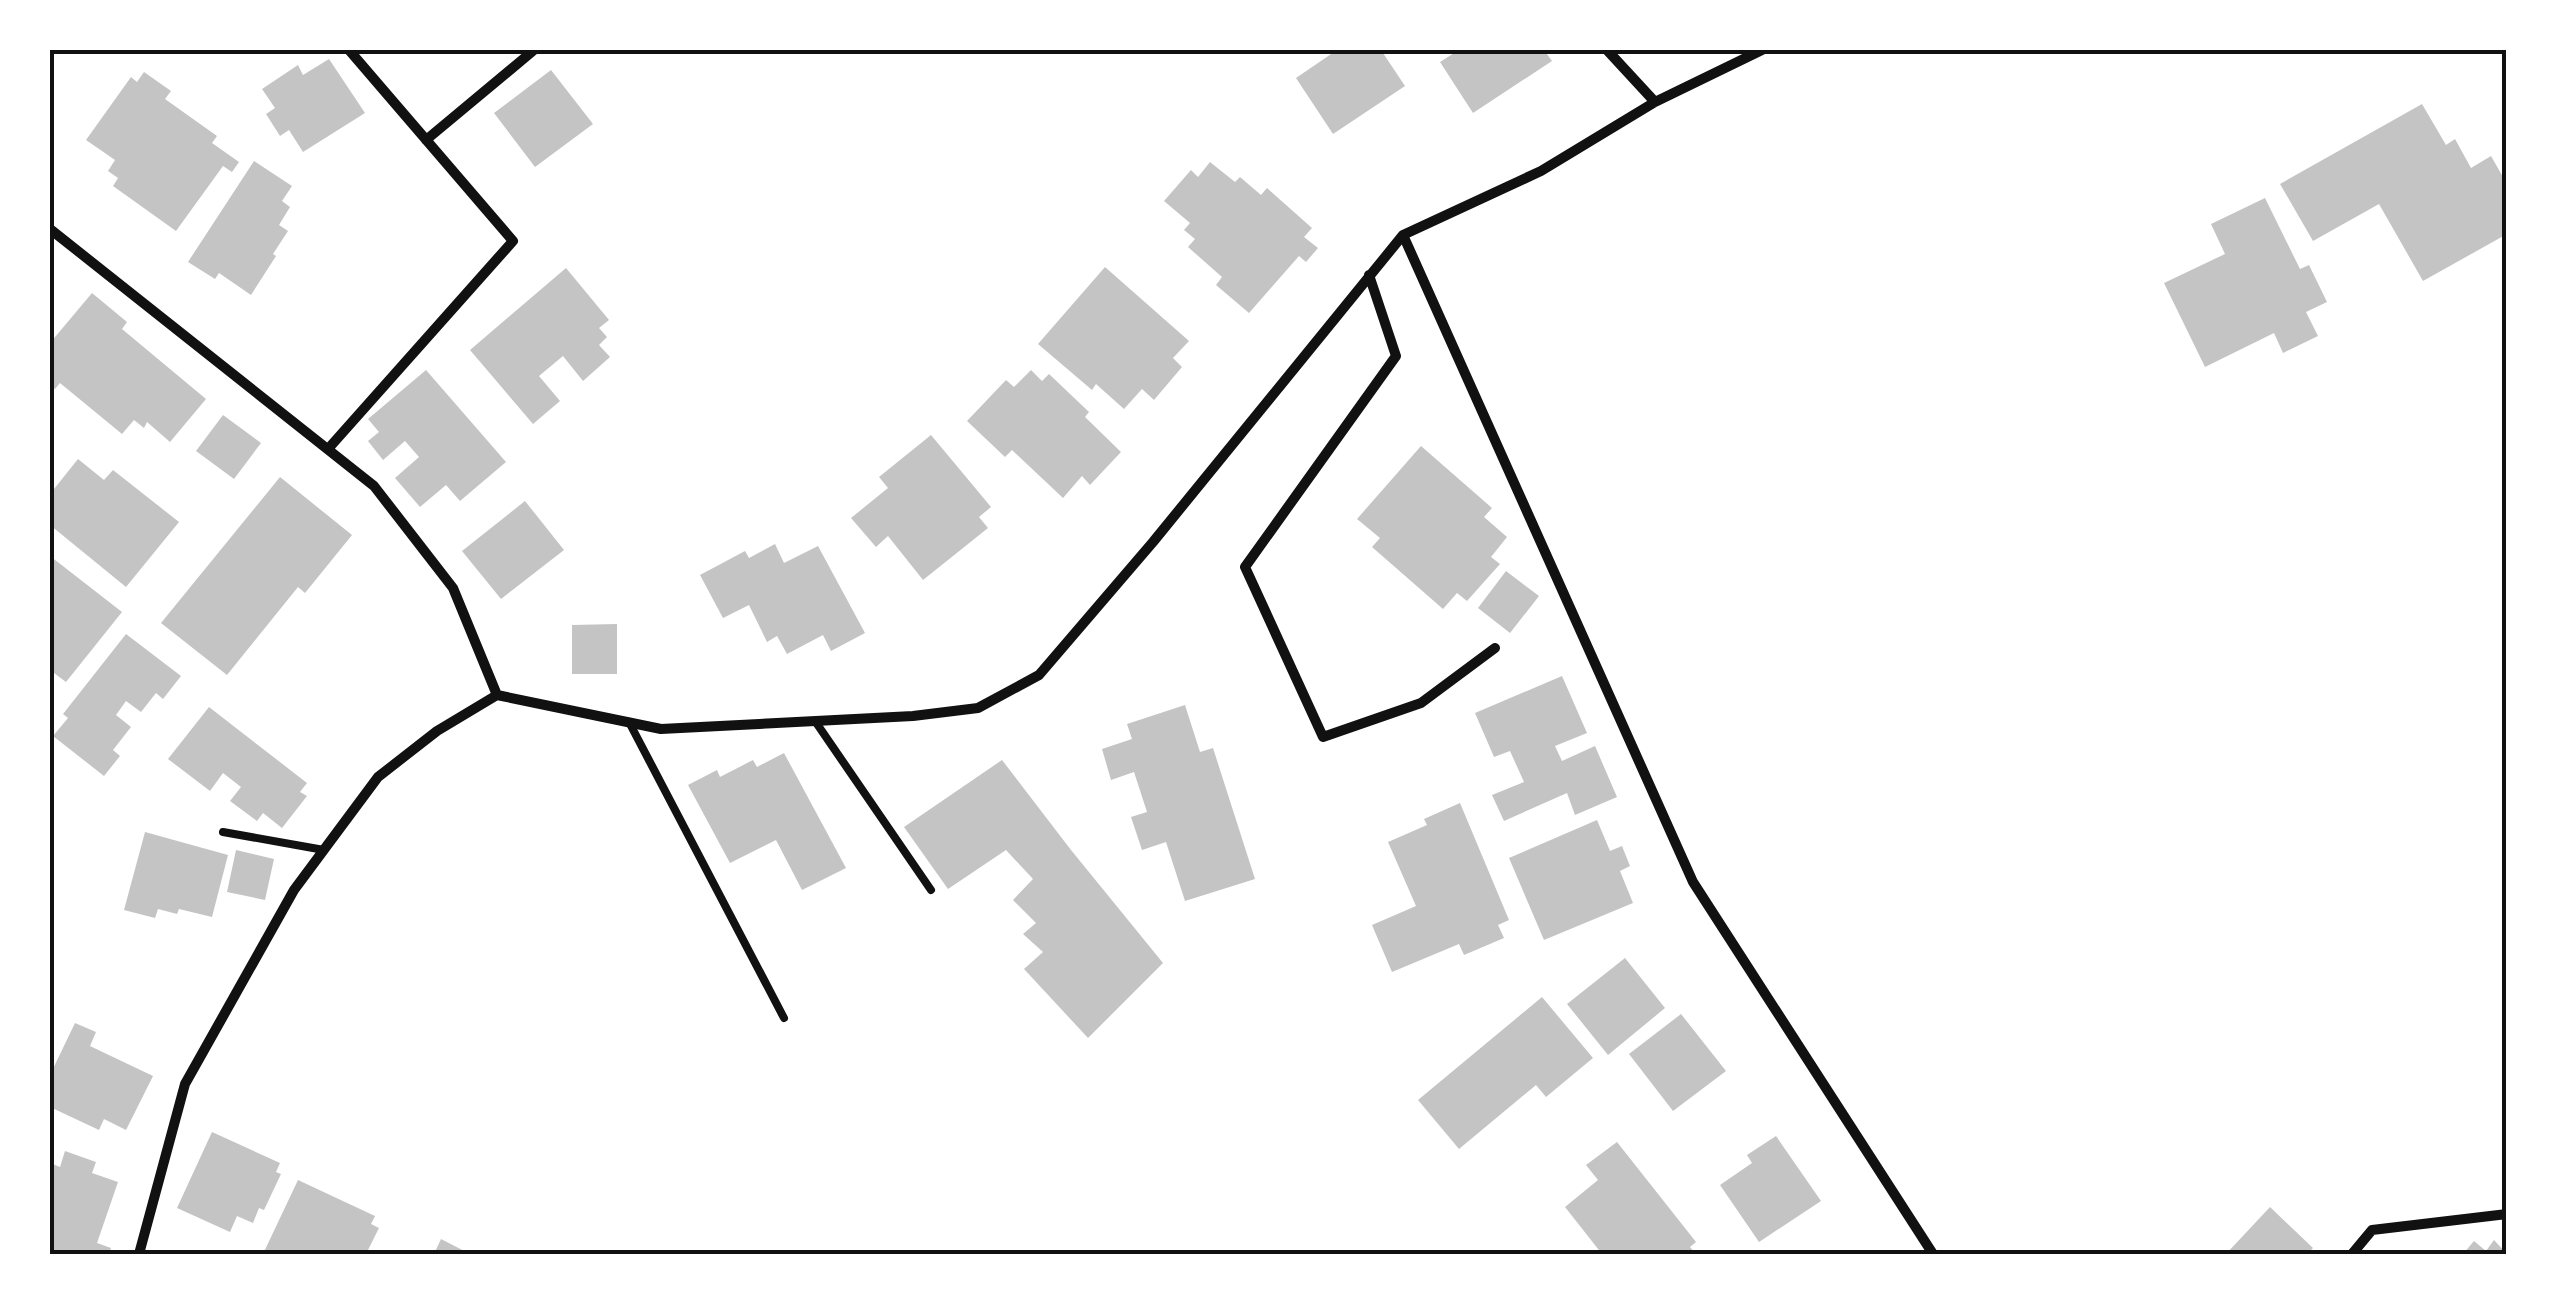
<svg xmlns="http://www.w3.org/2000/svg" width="2557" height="1304" viewBox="0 0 2557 1304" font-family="Inter,sans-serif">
<rect width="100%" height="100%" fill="#fff"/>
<path fill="#c4c4c4" d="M 1337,50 L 1381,50 L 1405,86 L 1333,134 L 1296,78 Z
M 1459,50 L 1544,50 L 1552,61 L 1473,113 L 1440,62 Z
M 329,59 L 365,113 L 303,152 L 289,130 L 280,136 L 266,114 L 275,108 L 262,89 L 298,65 L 303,75 Z
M 551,70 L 593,124 L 535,167 L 494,113 Z
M 144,72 L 171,91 L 165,99 L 217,136 L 212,143 L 239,162 L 232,172 L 223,166 L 176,231 L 113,186 L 118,178 L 108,171 L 115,160 L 86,140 L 131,77 L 137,82 Z
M 2422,104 L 2446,145 L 2455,139 L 2471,168 L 2491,156 L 2507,184 L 2507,234 L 2423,281 L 2379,204 L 2313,241 L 2280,184 Z
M 254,161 L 292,186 L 282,201 L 290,207 L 279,225 L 288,231 L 273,254 L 276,256 L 251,295 L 219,273 L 215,279 L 188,262 Z
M 1210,162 L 1235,182 L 1240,177 L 1261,195 L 1267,188 L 1312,228 L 1304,237 L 1318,248 L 1306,262 L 1299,256 L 1249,313 L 1216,285 L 1222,277 L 1188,247 L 1195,239 L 1184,230 L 1190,223 L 1164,201 L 1191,170 L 1198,177 Z
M 2265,198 L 2300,269 L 2309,265 L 2327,302 L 2306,312 L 2318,336 L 2283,353 L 2274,333 L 2205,367 L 2164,283 L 2225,254 L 2211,224 Z
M 1105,267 L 1189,341 L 1173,358 L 1182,367 L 1154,400 L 1142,389 L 1124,409 L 1096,384 L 1092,390 L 1038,344 Z
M 566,268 L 609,320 L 599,328 L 607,337 L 599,345 L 610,357 L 583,381 L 563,356 L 539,376 L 560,401 L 533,424 L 470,350 Z
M 92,293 L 127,322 L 122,329 L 206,399 L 170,442 L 147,422 L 144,428 L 134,420 L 122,434 L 60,383 L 55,389 L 50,385 L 50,343 Z
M 426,370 L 506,462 L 460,501 L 446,485 L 420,507 L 395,478 L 419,457 L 405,441 L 383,460 L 368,441 L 379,432 L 368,419 Z
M 1031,370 L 1042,381 L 1049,374 L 1089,412 L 1085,417 L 1121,452 L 1090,485 L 1082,476 L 1063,498 L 1012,450 L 1005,457 L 967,421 L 1006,380 L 1014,387 Z
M 223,415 L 261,443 L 234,479 L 196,451 Z
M 931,435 L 991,507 L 979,517 L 988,528 L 923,580 L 888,536 L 876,547 L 851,518 L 888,488 L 879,477 Z
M 1421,446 L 1492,508 L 1484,517 L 1507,537 L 1491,557 L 1500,564 L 1467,601 L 1457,593 L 1443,609 L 1372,547 L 1380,538 L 1357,519 Z
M 78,459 L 104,480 L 113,470 L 179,522 L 126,587 L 50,525 L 50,494 Z
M 280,477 L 352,535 L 305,593 L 298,587 L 227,675 L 161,623 Z
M 525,501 L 564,550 L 501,599 L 462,551 Z
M 775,544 L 784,563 L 818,546 L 865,633 L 831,651 L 823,635 L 787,654 L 777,636 L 767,642 L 749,605 L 723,618 L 700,575 L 745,551 L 749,558 Z
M 50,556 L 122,612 L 66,682 L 50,670 Z
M 1506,571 L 1539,596 L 1510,633 L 1478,608 Z
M 617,624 L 617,674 L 572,674 L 572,625 Z
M 126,634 L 181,676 L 163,699 L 156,693 L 141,712 L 126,701 L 116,715 L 131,727 L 113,750 L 120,756 L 104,776 L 53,736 L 68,718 L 63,714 Z
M 1562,676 L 1587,733 L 1555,746 L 1562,761 L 1595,746 L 1617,797 L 1575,815 L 1567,793 L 1504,821 L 1492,795 L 1524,782 L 1510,751 L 1494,757 L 1475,713 Z
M 1185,705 L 1200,752 L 1213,748 L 1255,879 L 1185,901 L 1166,842 L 1142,850 L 1131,817 L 1147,812 L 1134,772 L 1111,780 L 1102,749 L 1132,739 L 1127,724 Z
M 209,707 L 307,783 L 300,792 L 307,796 L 282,828 L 263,813 L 257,821 L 230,801 L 241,787 L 223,773 L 210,791 L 168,759 Z
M 784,753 L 846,868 L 802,890 L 776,840 L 730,863 L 688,785 L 717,770 L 720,777 L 753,760 L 757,767 Z
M 1002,760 L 1071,850 L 1163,963 L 1088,1038 L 1024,969 L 1043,952 L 1023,934 L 1036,923 L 1013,900 L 1033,879 L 1006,850 L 948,889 L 904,827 Z
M 1460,803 L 1509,920 L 1498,925 L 1504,938 L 1464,955 L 1459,944 L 1392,972 L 1372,925 L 1416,906 L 1388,842 L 1427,825 L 1424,819 Z
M 1597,820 L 1610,851 L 1622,846 L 1630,866 L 1620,871 L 1633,903 L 1544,940 L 1509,858 Z
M 145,832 L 228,855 L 212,917 L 179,909 L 177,914 L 158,909 L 155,918 L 124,910 Z
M 236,850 L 274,859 L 265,900 L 227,892 Z
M 1625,958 L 1665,1008 L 1608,1055 L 1567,1004 Z
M 1542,997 L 1593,1058 L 1546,1097 L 1536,1085 L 1459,1149 L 1418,1100 Z
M 1681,1014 L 1726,1071 L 1673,1111 L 1629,1054 Z
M 75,1023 L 96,1032 L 90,1046 L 153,1076 L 126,1130 L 104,1119 L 99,1130 L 50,1107 L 50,1075 Z
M 212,1132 L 280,1163 L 276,1172 L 281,1174 L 264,1210 L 259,1208 L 253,1223 L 237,1216 L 230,1232 L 177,1208 Z
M 1776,1136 L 1821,1201 L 1759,1242 L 1720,1185 L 1752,1163 L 1747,1155 Z
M 1617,1142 L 1696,1242 L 1690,1247 L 1696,1254 L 1602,1254 L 1565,1207 L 1598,1180 L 1586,1165 Z
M 65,1151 L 96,1162 L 92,1173 L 118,1182 L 97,1243 L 111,1248 L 109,1254 L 50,1254 L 50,1163 L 60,1167 Z
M 298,1180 L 375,1216 L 371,1224 L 379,1228 L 366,1254 L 263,1254 Z
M 2270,1207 L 2313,1248 L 2307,1254 L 2226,1254 Z
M 441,1239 L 470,1254 L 434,1254 Z
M 2494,1240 L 2507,1254 L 2463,1254 L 2474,1241 L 2486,1251 Z"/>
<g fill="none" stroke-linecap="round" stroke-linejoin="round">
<path stroke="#111" stroke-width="8" d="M 815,721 L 931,890
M 629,722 L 784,1018
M 223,832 L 324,850"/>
<path stroke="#111" stroke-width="10" d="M 1607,50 L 1655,102
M 426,140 L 534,50
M 50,229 L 374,486 L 453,588 L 497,695 L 661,729 L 913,716 L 978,708 L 1039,675 L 1153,542 L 1403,235 L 1541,171 L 1655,102 L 1762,50
M 1403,235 L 1693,882 L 1933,1254
M 1369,275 L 1396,356 L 1245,567 L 1323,737 L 1421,703 L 1495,648
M 328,449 L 513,241 L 349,50
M 139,1254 L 185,1084 L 294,890 L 378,777 L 437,731 L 497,695
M 2352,1254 L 2372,1230 L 2507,1214"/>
</g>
<rect width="2557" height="1304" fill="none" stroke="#ffffff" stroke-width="105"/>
<rect x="52" y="52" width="2452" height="1200" fill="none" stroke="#111" stroke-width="4"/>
</svg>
